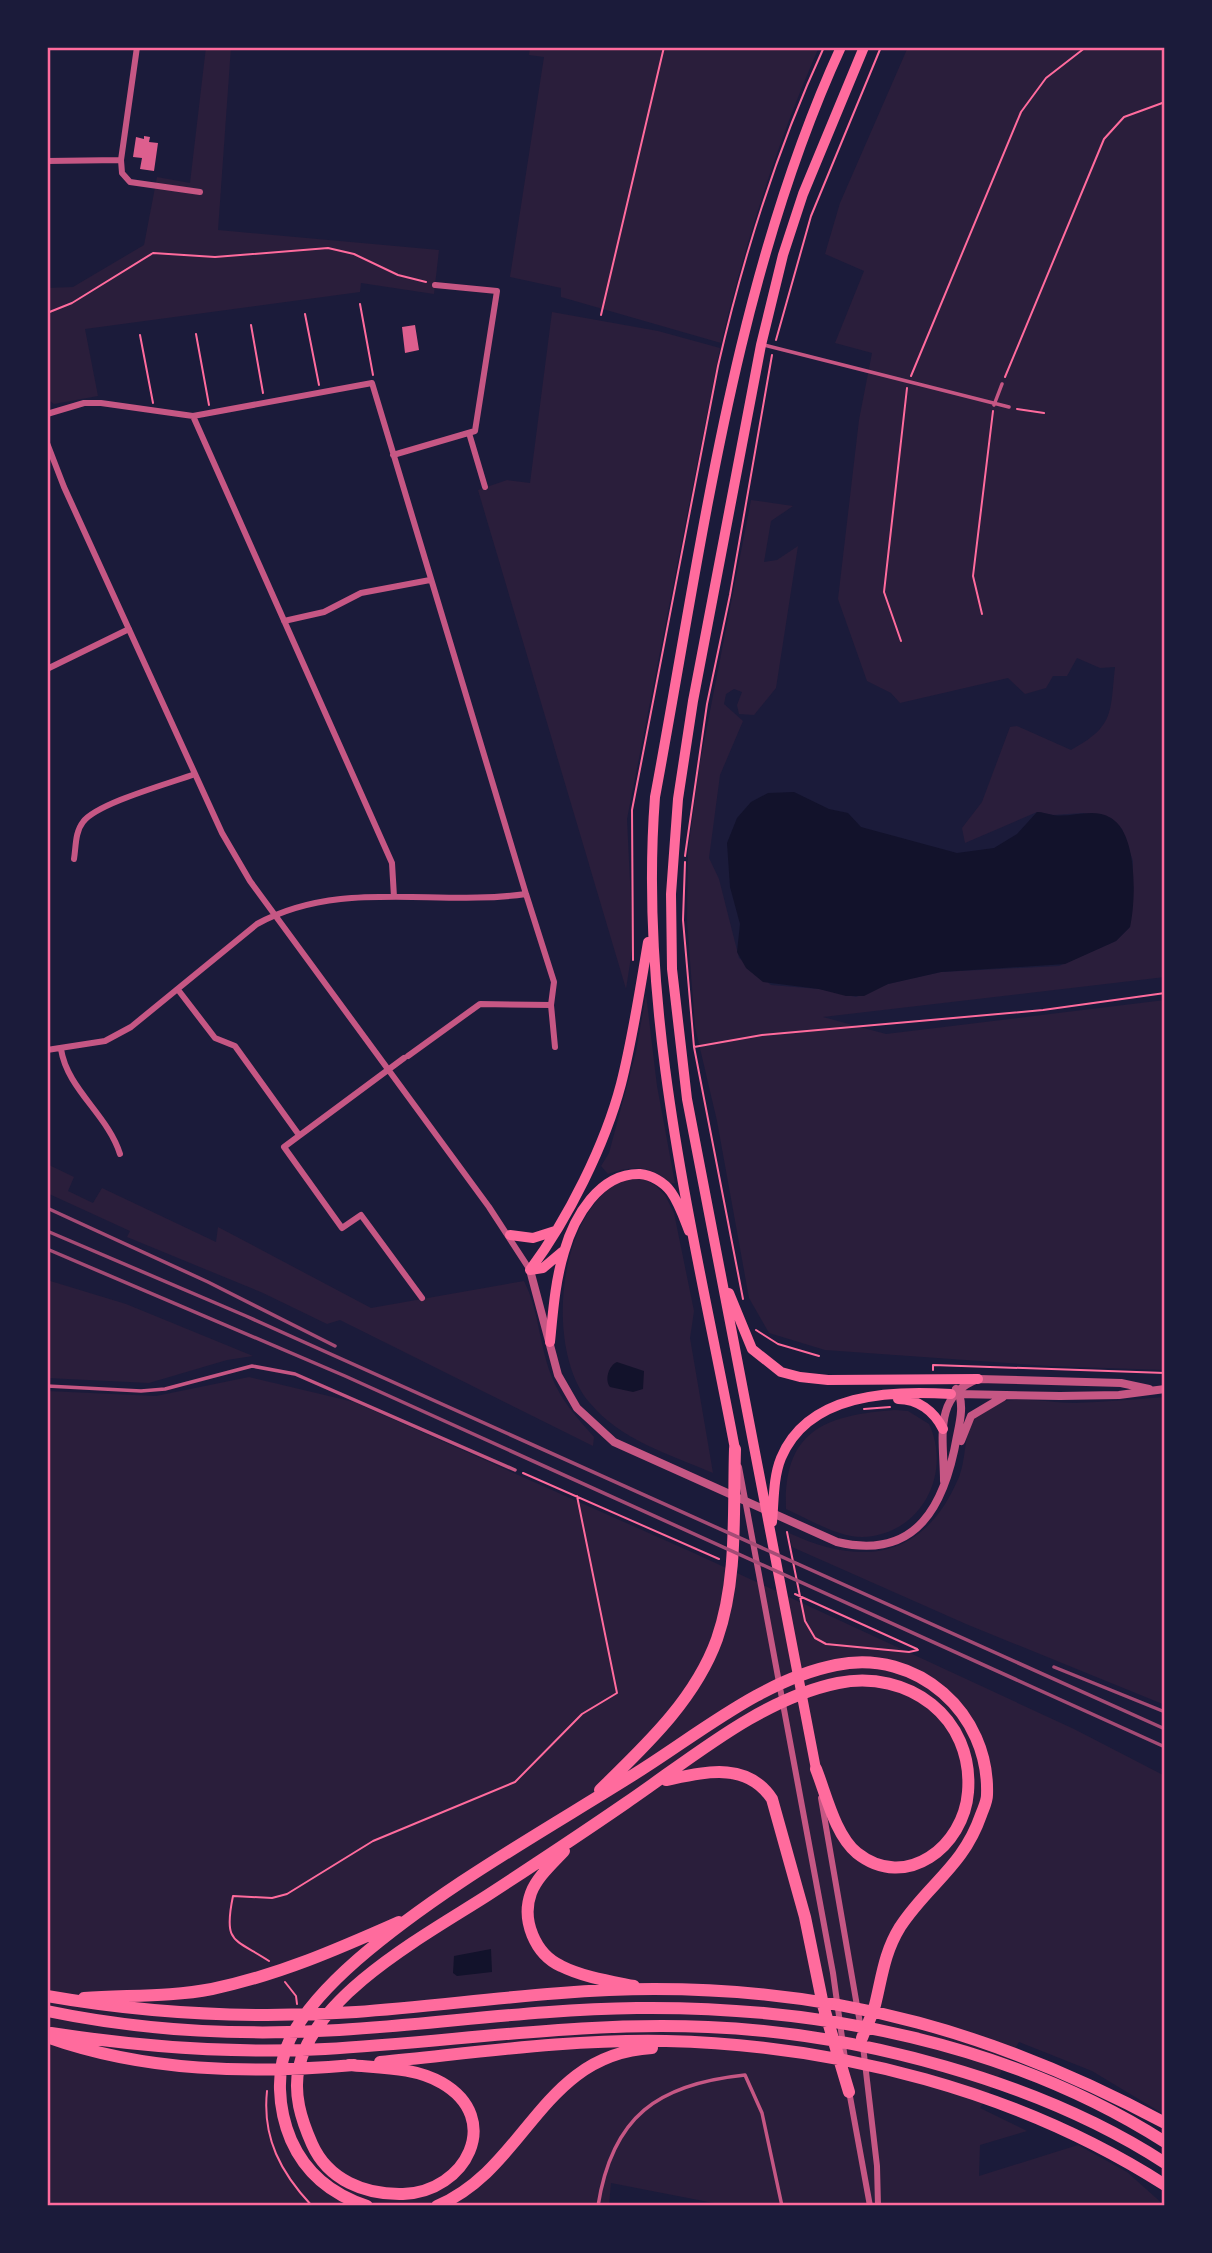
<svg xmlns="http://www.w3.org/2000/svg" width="1212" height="2253" viewBox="0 0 1212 2253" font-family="Quicksand,sans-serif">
<rect width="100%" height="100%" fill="#1b1b3a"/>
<path fill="#2a1e3b" d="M 206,47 L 231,47 L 218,230 L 439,250 L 434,294 L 361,283 L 360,292 L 85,329 L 98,396 L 54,404 L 47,399 L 47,288 L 73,287 L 144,245 L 157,177 L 190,183 Z
M 530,47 L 819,47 C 777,143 746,241 721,343 L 561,297 L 561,288 L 510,277 L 544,57 L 529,55 Z
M 908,47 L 1165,47 L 1165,977 L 823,1017 L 886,1034 L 1165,1000 L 1165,1370 L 1049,1366 L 825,1350 L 769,1333 L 749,1298 L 717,1121 L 695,1027 L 687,921 L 688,851 L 699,768 L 751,500 L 793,506 L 771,521 L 764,562 L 777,560 L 798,546 L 776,688 L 754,715 L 739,714 L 737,705 L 742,692 L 734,689 L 726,694 L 724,704 L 743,721 L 720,775 L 709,858 L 719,879 L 739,958 L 771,985 L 819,989 L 856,997 L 888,984 L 941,972 L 1059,966 L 1116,941 L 1130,927 L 1133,861 L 1122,829 L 1111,818 L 1083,813 L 1053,815 L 1037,812 L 965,843 L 962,828 L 982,802 L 1010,727 L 1017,726 L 1071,750 C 1115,726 1110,713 1115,667 L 1100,668 L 1077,658 L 1067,676 L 1053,676 L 1046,688 L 1025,694 L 1008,678 L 900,703 L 891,693 L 867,681 L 838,599 L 859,420 L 872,353 L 835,343 L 864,271 L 825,254 L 840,203 Z
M 552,312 L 658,331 L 720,348 L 627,819 L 633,944 L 626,989 L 478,490 L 507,480 L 530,483 Z
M 646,994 L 657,1086 L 675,1183 L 671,1184 C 652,1165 632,1165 608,1174 L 601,1166 L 609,1153 L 636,1052 Z
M 47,1164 L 74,1177 L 68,1191 L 93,1203 L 102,1188 L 216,1242 L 218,1227 L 371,1308 L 524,1281 C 539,1311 539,1343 551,1375 C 560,1399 577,1418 594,1437 L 593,1446 L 340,1320 L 327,1324 L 263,1293 L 127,1237 L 130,1231 L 47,1193 Z
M 627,1178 L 644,1179 L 656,1186 L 665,1195 L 674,1213 L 694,1311 L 690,1338 L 713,1473 C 669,1454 620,1440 589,1402 C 544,1348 557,1207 627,1178 Z
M 47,1280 L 126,1304 L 253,1356 L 227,1360 L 149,1383 L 47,1378 Z
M 249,1377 L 354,1402 L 696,1554 L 1074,1729 L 1165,1776 L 1165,2115 L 1092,2071 L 1019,2042 L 980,2108 L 1027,2131 L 980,2145 L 979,2176 L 1078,2145 L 1127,2172 L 1165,2206 L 729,2206 L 611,2183 L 609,2206 L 47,2206 L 47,1391 L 156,1396 Z
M 1165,1397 L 1165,1705 L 966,1624 L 792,1547 L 789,1533 C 864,1568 925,1558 959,1477 C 969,1452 960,1421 989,1406 C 1014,1394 1047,1403 1074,1403 C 1104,1402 1135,1399 1165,1397 Z
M 895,1410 L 908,1411 L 929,1424 C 953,1475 919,1536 862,1537 C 837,1537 809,1519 786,1509 C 783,1430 826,1415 895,1410 Z"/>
<path fill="#12122b" d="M 794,792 L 829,809 L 848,813 L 861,827 L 957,853 L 994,848 L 1017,834 L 1037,812 C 1043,812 1047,814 1053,815 C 1072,818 1093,807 1111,818 C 1138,834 1136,900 1130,927 L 1116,941 L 1065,964 L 941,972 L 888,984 L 864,996 L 846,996 L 819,989 L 763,982 L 746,968 L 737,952 L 740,924 L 730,887 L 727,843 L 737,818 L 751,802 L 768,793 Z
M 617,1362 L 644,1371 L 643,1389 L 633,1392 L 610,1387 C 604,1380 609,1365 617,1362 Z
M 491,1949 L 492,1972 L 457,1976 L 453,1973 L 454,1956 Z"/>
<path fill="#dd5f8e" d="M 144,136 L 150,137 L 149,142 L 158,143 L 154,171 L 140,169 L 142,158 L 133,157 L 136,137 L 144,139 Z
M 415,325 L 419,350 L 405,353 L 402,327 Z"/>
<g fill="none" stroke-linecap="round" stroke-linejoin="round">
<path stroke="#ff6b9d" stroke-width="2" d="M 360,304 L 373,375
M 47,313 L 72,303 L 153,253 L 215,257 L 328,248 L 354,254 L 398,275 L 426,282
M 305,314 L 319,385
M 601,315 L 664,47
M 251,325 L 263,393
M 196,334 L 209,405
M 140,335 L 153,403
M 776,340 L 811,216 L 881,47
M 911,376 L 1021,112 L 1046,78 L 1086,47
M 1005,377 L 1104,139 L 1124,117 L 1165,102
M 1017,409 L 1044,413
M 982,614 L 973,576 L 993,411
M 901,641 L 884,592 L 907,388
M 685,856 L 707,704 L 730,595 L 772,355
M 685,862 L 683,920 L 694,1047 L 743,1299
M 633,960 L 632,810 L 718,366 C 743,257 777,149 824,47
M 694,1047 L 762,1035 L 1043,1010 L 1165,993
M 756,1330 L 778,1344 L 819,1356
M 933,1370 L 933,1365 L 1165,1373
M 864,1409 L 890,1407
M 523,1473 L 719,1559
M 787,1532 L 805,1621 L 815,1638 L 826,1644 L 909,1652 L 918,1650
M 795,1594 L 917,1649
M 269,1961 C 234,1938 223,1944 233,1896 L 272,1898 L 287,1894 L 373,1841 L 515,1782 L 582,1714 L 617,1693 L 577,1496
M 285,1982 L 296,1996 L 297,2004
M 267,2091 C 262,2138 281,2173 312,2206"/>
<path stroke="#c65784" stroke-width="3.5" d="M 764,345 L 1009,407
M 994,405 L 1002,384
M 47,1386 L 141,1391 L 165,1389 L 252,1366 L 295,1374 L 515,1470
M 598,2206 C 612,2116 658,2084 745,2075 L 762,2113 L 782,2206"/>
<path stroke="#c65784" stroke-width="6" d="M 137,47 L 121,160 L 122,173 L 130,182 L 200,192
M 47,161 L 121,160
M 47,414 L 84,403 L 101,403 L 193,416 L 372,383 L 526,894 C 436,907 341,878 257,924 L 131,1027 L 105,1041 L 47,1050
M 193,416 L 392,863 L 394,897
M 469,433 L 485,487
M 47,443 L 64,487 L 222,833 L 250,881 L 489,1207 L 530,1270
M 393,455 L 475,431 L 497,291 L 435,285
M 284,621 L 324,612 L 361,593 L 430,580
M 47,669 L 129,629
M 74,859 C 76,847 75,832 83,822 C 97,803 171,783 195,774
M 526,894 L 554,982 L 551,1005 L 555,1047
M 179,991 L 215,1038 L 235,1046 L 299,1135
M 61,1049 C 67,1089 108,1115 120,1154
M 408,1056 L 480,1004 L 551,1005
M 404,1058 L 284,1147 L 342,1228 L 361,1215 L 422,1298
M 739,1467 L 833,1973 L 845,2059
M 821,1798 L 861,2029
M 863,2046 L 877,2166 L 878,2206
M 849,2091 L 870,2206"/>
<path stroke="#c65784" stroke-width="8" d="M 530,1270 L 558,1375 L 577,1408 L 614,1442 L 837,1542 C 917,1561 945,1505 957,1436 C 960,1422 965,1401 956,1389
M 958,1394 L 1060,1396 L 1119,1395 L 1165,1389
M 961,1441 L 971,1416 L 1003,1397
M 944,1481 C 944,1440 932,1396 978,1379 L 1121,1383 L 1149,1389"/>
<path stroke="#ff6b9d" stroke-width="10" d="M 510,1235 L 533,1238 L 555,1231
M 530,1270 C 568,1219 605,1145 621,1084 C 633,1037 640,989 648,942
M 530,1270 L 543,1268 L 562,1252
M 729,1293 L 752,1349 L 781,1372 L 800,1377 L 828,1380 L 978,1379
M 550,1342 C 553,1312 555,1282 564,1252 C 574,1217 599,1173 640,1174 C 651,1175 664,1182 671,1192 C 679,1203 684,1218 689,1231
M 898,1399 C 918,1399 934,1411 943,1429
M 735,1449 C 694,1233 638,1018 655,797 C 702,546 734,280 841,47
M 772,1522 C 774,1501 773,1478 781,1458 C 808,1393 891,1390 951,1394
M 816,1769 L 687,1099 L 672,969 L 671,894 L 678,799 L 693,701 L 761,345 L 783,255 L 803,194 L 864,47"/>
<path stroke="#ff6b9d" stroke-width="12" d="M 666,1780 C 705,1772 747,1761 772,1799 L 805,1917 L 823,2005 L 849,2092
M 600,1790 C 645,1746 695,1700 717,1639 C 738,1579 733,1511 735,1449
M 564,1851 C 553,1863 537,1877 531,1893 C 521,1920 535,1954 561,1966 C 583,1977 609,1981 634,1986
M 47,1996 C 150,2014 252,2019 356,2012 C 453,2005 557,1989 654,1989 C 843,1989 999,2034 1165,2123
M 84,1998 C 126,1995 171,1997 212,1989 C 279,1975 338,1949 399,1922
M 47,2011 C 143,2031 241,2036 339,2030 C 438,2024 537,2009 637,2008 C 819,2006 1010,2043 1165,2142
M 51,2033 C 142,2047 232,2054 325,2049 C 452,2042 581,2021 708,2027 C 857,2033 1039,2081 1165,2163
M 47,2037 C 145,2072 251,2074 354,2065
M 380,2062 C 474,2053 570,2039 666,2041 C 839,2045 1018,2091 1165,2185
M 349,2065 C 380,2068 415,2067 442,2083 C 504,2119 466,2192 403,2194 C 365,2195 328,2180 312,2144 C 301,2119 293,2094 299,2067 C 315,1994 429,1933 488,1895 C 534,1865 581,1834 626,1803 C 691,1759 760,1699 838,1683 C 908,1669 974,1717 968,1792 C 964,1846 906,1892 857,1853 C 835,1835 826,1794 816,1769
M 367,2206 C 333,2195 306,2174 291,2140 C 278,2109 275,2070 290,2039 C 305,2009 333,1981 357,1960 C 443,1886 546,1830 641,1770 C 701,1732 765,1679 836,1665 C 917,1648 990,1713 987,1795 C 987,1802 983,1809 981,1815 C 963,1867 928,1884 900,1927 C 884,1953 882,1977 875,2005 C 872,2016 866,2027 862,2038
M 437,2206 C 527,2168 541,2054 652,2048"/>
<path stroke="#a44b75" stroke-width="3.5" d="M 47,1208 L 208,1282 L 335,1346
M 47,1231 L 246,1316 L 1165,1729
M 47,1249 L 345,1376 L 1165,1747
M 1054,1667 L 1165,1712"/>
</g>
<rect width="1212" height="2253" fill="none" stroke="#1b1b3a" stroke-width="98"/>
<rect x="49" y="49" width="1114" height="2155" fill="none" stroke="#ff6b9d" stroke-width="2.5"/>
</svg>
